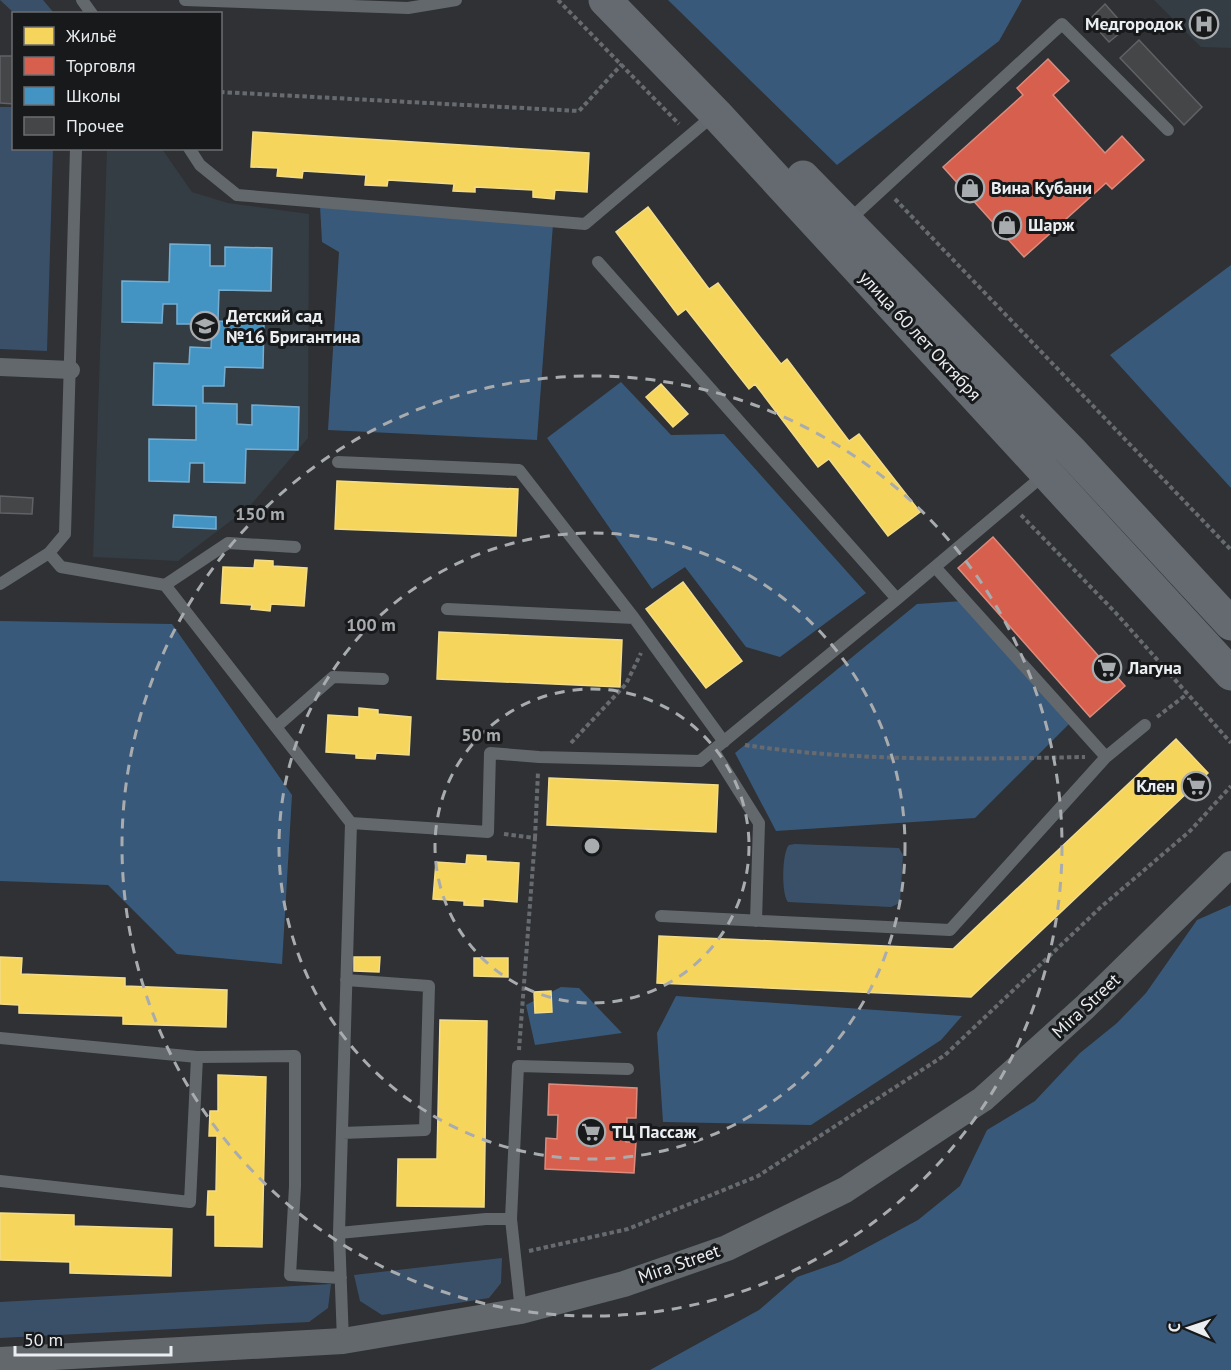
<svg xmlns="http://www.w3.org/2000/svg" width="1231" height="1370" viewBox="0 0 1231 1370" font-family="'PT Sans',sans-serif">
<rect width="100%" height="100%" fill="#2f3134"/>
<path fill="#343c44" d="M 1154,0 L 1231,0 L 1231,48 L 1201,47 Z
M 107,149 L 162,149 L 192,192 L 228,203 L 309,214 L 308,438 L 249,507 L 178,561 L 93,557 Z"/>
<path fill="#3a5069" d="M 0,0 L 43,0 L 54,13 L 14,13 Z
M 0,107 L 13,107 L 14,148 L 53,149 L 47,351 L 0,349 Z
M 795,844 L 899,848 L 903,855 L 900,903 L 891,907 L 788,902 C 781,894 782,852 789,845 Z
M 502,1258 L 501,1283 L 489,1298 L 382,1315 L 360,1301 L 354,1275 Z
M 331,1284 L 328,1308 L 309,1322 L 0,1338 L 0,1302 Z"/>
<path fill="#39597a" d="M 668,0 L 1022,0 L 999,41 L 837,165 Z
M 320,206 L 553,224 L 537,440 L 328,430 L 339,252 L 322,242 Z
M 1231,265 L 1231,488 L 1110,355 Z
M 621,382 L 671,435 L 724,434 L 866,593 L 780,657 L 746,647 L 685,567 L 652,589 L 547,438 Z
M 963,601 L 1070,723 L 975,818 L 776,831 L 735,753 L 917,604 Z
M 0,621 L 172,624 L 292,795 L 282,964 L 177,954 L 108,885 L 0,881 Z
M 1231,905 L 1231,1370 L 650,1370 L 759,1310 L 797,1277 L 840,1262 L 918,1220 L 960,1186 L 987,1130 L 1035,1101 L 1080,1053 L 1117,1023 L 1146,993 L 1197,920 Z
M 561,987 L 579,988 L 622,1033 L 535,1045 L 526,1005 Z
M 676,996 L 962,1016 L 941,1040 L 811,1125 L 663,1122 L 657,1033 Z"/>
<path fill="#f6d55c" stroke="#f3dc89" stroke-width="1.5" d="M 253,132 L 589,153 L 587,192 L 555,190 L 554,199 L 533,197 L 533,190 L 475,187 L 475,192 L 453,191 L 454,184 L 388,180 L 387,186 L 365,185 L 366,175 L 303,171 L 302,178 L 277,176 L 278,168 L 251,167 Z
M 648,207 L 709,289 L 718,283 L 781,364 L 787,359 L 849,441 L 859,434 L 920,512 L 888,536 L 829,459 L 818,467 L 755,384 L 749,389 L 686,309 L 678,315 L 616,232 Z
M 661,384 L 688,414 L 673,427 L 646,397 Z
M 337,481 L 518,489 L 516,536 L 335,529 Z
M 255,560 L 273,561 L 273,566 L 307,568 L 304,606 L 271,604 L 270,611 L 251,609 L 252,605 L 221,603 L 223,567 L 254,568 Z
M 683,582 L 742,661 L 706,688 L 646,609 Z
M 439,632 L 622,640 L 620,687 L 437,679 Z
M 359,708 L 378,710 L 378,714 L 411,717 L 409,755 L 376,753 L 375,759 L 356,758 L 356,754 L 326,752 L 328,715 L 359,717 Z
M 1176,739 L 1208,773 L 971,997 L 657,983 L 659,936 L 953,949 Z
M 549,778 L 718,785 L 716,832 L 547,825 Z
M 467,855 L 486,856 L 486,861 L 519,863 L 517,902 L 483,899 L 483,906 L 464,905 L 464,901 L 433,899 L 436,862 L 466,864 Z
M 0,957 L 22,958 L 21,974 L 125,978 L 125,986 L 227,990 L 226,1027 L 123,1024 L 123,1016 L 19,1013 L 19,1005 L 0,1004 Z
M 354,957 L 380,957 L 379,972 L 354,971 Z
M 474,958 L 508,958 L 508,977 L 474,976 Z
M 551,991 L 552,1012 L 535,1013 L 534,992 Z
M 440,1020 L 487,1021 L 484,1207 L 397,1206 L 398,1159 L 437,1159 Z
M 218,1075 L 266,1077 L 262,1247 L 215,1246 L 215,1215 L 207,1215 L 208,1191 L 216,1191 L 217,1136 L 209,1136 L 210,1111 L 218,1111 Z
M 0,1213 L 74,1215 L 74,1226 L 172,1229 L 171,1276 L 70,1273 L 70,1262 L 0,1260 Z"/>
<path fill="#d6604d" stroke="#dc8b7e" stroke-width="1.5" d="M 1048,59 L 1069,81 L 1053,95 L 1105,153 L 1122,136 L 1144,160 L 1112,189 L 1106,183 L 1024,257 L 943,167 L 1023,95 L 1017,88 Z
M 993,537 L 1125,686 L 1090,717 L 958,568 Z
M 549,1084 L 637,1088 L 636,1118 L 627,1118 L 626,1142 L 636,1142 L 634,1173 L 545,1169 L 546,1138 L 557,1139 L 558,1115 L 548,1115 Z"/>
<path fill="#4393c3" stroke="#75aed1" stroke-width="1.5" d="M 170,244 L 210,245 L 210,266 L 225,266 L 225,247 L 272,248 L 271,291 L 219,290 L 218,321 L 264,323 L 263,368 L 225,367 L 224,386 L 203,386 L 203,403 L 237,404 L 237,424 L 252,425 L 252,405 L 299,407 L 298,450 L 246,449 L 245,483 L 204,482 L 204,463 L 190,463 L 189,482 L 149,481 L 149,439 L 196,440 L 196,406 L 153,405 L 154,363 L 189,364 L 190,347 L 211,348 L 212,324 L 177,324 L 177,304 L 163,304 L 162,323 L 122,322 L 122,281 L 169,282 Z
M 174,515 L 216,517 L 216,529 L 173,527 Z"/>
<path fill="#444648" stroke="#606265" stroke-width="1.5" d="M 1105,4 L 1126,28 L 1109,42 L 1089,20 Z
M 1139,40 L 1202,107 L 1184,125 L 1120,58 Z
M 0,56 L 14,56 L 14,104 L 0,103 Z
M 0,496 L 33,498 L 32,514 L 0,513 Z"/>
<g fill="none" stroke-linecap="round" stroke-linejoin="round">
<path stroke="#676b70" stroke-width="4" stroke-dasharray="4.5 3" stroke-linecap="butt" d="M 558,0 L 679,124
M 220,92 L 579,111 L 622,64
M 895,199 L 1231,550
M 1021,515 L 1115,612 L 1231,743
M 1157,717 L 1187,694
M 571,743 L 626,684 L 641,653
M 745,745 C 857,762 971,759 1085,757
M 504,834 L 535,838 L 519,1050
M 535,838 L 538,772
M 529,1251 L 628,1229 L 758,1176 L 945,1055 L 1101,907 L 1190,831 L 1231,786"/>
<path stroke="#63686d" stroke-width="12" d="M 82,0 L 92,14
M 185,0 L 408,8 L 456,0
M 189,148 L 200,165 L 237,195 L 585,224 L 715,114
M 848,221 L 1062,24 L 1168,130
M 598,262 L 897,599
M 338,462 L 519,470 L 634,618
M 49,553 L 61,567 L 165,585 L 351,823
M 935,567 L 1106,757
M 0,584 L 49,553 L 65,534 L 76,148
M 165,585 L 228,543 L 295,547
M 447,609 L 634,618 L 724,742
M 276,727 L 333,677 L 383,679
M 713,750 L 759,823 L 756,921
M 661,916 L 950,930 L 1106,757 L 1145,725
M 0,1038 L 197,1057 L 190,1202 L 0,1181
M 197,1057 L 295,1056 L 295,1186 L 290,1275 L 341,1278
M 342,1133 L 425,1130 L 429,986 L 346,980
M 339,1233 L 486,1219 L 511,1219
M 521,1311 L 511,1219 L 518,1066 L 628,1069
M 343,1341 L 339,1233 L 351,823 L 488,832 L 490,753 L 539,757 L 700,761 L 897,599 L 1045,474"/>
<path stroke="#63686d" stroke-width="18" d="M 0,367 L 71,370"/>
<path stroke="#63686d" stroke-width="26" d="M 0,1360 L 343,1341 L 521,1311 L 624,1284 L 727,1248 L 845,1190 L 983,1099 L 1085,1007 L 1231,864"/>
<path stroke="#656a70" stroke-width="33" d="M 605,0 L 716,114 L 1231,674
M 803,177 L 1070,450 L 1231,624"/>
</g>
<g fill="none" stroke="#a9acaf" stroke-width="3" stroke-dasharray="10 8">
<circle cx="592" cy="846" r="157"/>
<circle cx="592" cy="846" r="313"/>
<circle cx="592" cy="846" r="470"/>
</g>
<defs>
<g id="hospital-ring" transform="scale(1.5)"><circle r="9.5" fill="#17191b" stroke="#a9acaf" stroke-width="1.5"/><path d="M-5-5h3v3.5h4V-5h3V5h-3V1.5h-4V5h-3Z" fill="#a9acaf"/></g>
<g id="shop-ring" transform="scale(1.5)"><circle r="9.5" fill="#17191b" stroke="#a9acaf" stroke-width="1.5"/><path d="M-5-2.5h2.3a2.7 3.5 0 0 1 5.4 0H5L5.5 6h-11ZM-1.5-2.5h3a1.5 2.3 0 0 0-3 0Z" fill="#a9acaf"/></g>
<g id="school-ring" transform="scale(1.5)"><circle r="9.5" fill="#17191b" stroke="#a9acaf" stroke-width="1.5"/><path d="M0-5L7-2L0 1L-7-2ZM-4 1L0 2.5L4 1V4Q0 6-4 4Z" fill="#a9acaf"/></g>
<g id="supermarket-ring" transform="scale(1.5)"><circle r="9.5" fill="#17191b" stroke="#a9acaf" stroke-width="1.5"/><path d="M-6-5.5h2.5l.6 2H6L4.5 2H-2.5L-4.4-4H-6ZM-1.5 3.2a1.3 1.3 0 1 0 .1 0ZM3 3.2a1.3 1.3 0 1 0 .1 0Z" fill="#a9acaf"/></g>
</defs>
<g fill-rule="evenodd">
<use href="#hospital-ring" x="1204" y="24"/>
<use href="#shop-ring" x="970" y="188"/>
<use href="#shop-ring" x="1007" y="225"/>
<use href="#school-ring" x="205" y="326"/>
<use href="#supermarket-ring" x="1107" y="668"/>
<use href="#supermarket-ring" x="1196" y="786"/>
<use href="#supermarket-ring" x="591" y="1132"/>
</g>
<g text-anchor="middle" stroke-width="6" stroke-linejoin="round" paint-order="stroke">
<g font-size="18" font-weight="bold" fill="#ebeef1" stroke="#17191b" text-anchor="start">
<text x="1183" y="30" text-anchor="end">Медгородок</text>
<text x="991" y="194">Вина Кубани</text>
<text x="1028" y="231">Шарж</text>
<text x="226" y="322">Детский сад<tspan x="226" dy="21">№16 Бригантина</tspan></text>
<text x="1128" y="674">Лагуна</text>
<text x="1175" y="792" text-anchor="end">Клен</text>
<text x="612" y="1138">ТЦ Пассаж</text>
</g>
<g font-size="18" fill="#ebeef1" stroke="#17191b">
<text transform="translate(920 336) rotate(47)" y="6">улица 60 лет Октября</text>
<text transform="translate(1086 1006) rotate(-43)" y="6">Mira Street</text>
<text transform="translate(679 1264) rotate(-19)" y="6">Mira Street</text>
</g>
</g>
<circle cx="592" cy="846" r="9" fill="#a9acaf" stroke="#17191b" stroke-width="3"/>
<g font-size="18" text-anchor="middle" font-weight="bold" fill="#a9acaf" stroke="#17191b" stroke-width="6" stroke-linejoin="round" paint-order="stroke">
<text x="260" y="520">150 m</text>
<text x="371" y="631">100 m</text>
<text x="481" y="741">50 m</text>
</g>
<rect x="12" y="12" width="210" height="138" fill="#17191b" stroke="#6c6e71" stroke-width="1.5"/>
<rect x="24" y="27" width="30" height="18" fill="#f6d55c" stroke="#6c6e71" stroke-width="1.5"/>
<text x="66" y="42" font-size="18" fill="#ebeef1">Жильё</text>
<rect x="24" y="57" width="30" height="18" fill="#d6604d" stroke="#6c6e71" stroke-width="1.5"/>
<text x="66" y="72" font-size="18" fill="#ebeef1">Торговля</text>
<rect x="24" y="87" width="30" height="18" fill="#4393c3" stroke="#6c6e71" stroke-width="1.5"/>
<text x="66" y="102" font-size="18" fill="#ebeef1">Школы</text>
<rect x="24" y="117" width="30" height="18" fill="#444648" stroke="#6c6e71" stroke-width="1.5"/>
<text x="66" y="132" font-size="18" fill="#ebeef1">Прочее</text>
<g transform="translate(1189 1328) rotate(272)" stroke="#17191b" stroke-width="4.5" paint-order="stroke">
<path d="M0-4.5L10 22L0 15L-10 22Z" fill="#ebeef1"/>
<text y="-9" font-size="16" font-weight="bold" text-anchor="middle" fill="#ebeef1">С</text>
</g>
<path d="M15 1346v9h156v-9" fill="none" stroke="#ebeef1" stroke-width="3"/>
<text x="24" y="1346" font-size="18" fill="#ebeef1" stroke="#17191b" stroke-width="4.5" paint-order="stroke">50 m</text>
</svg>
